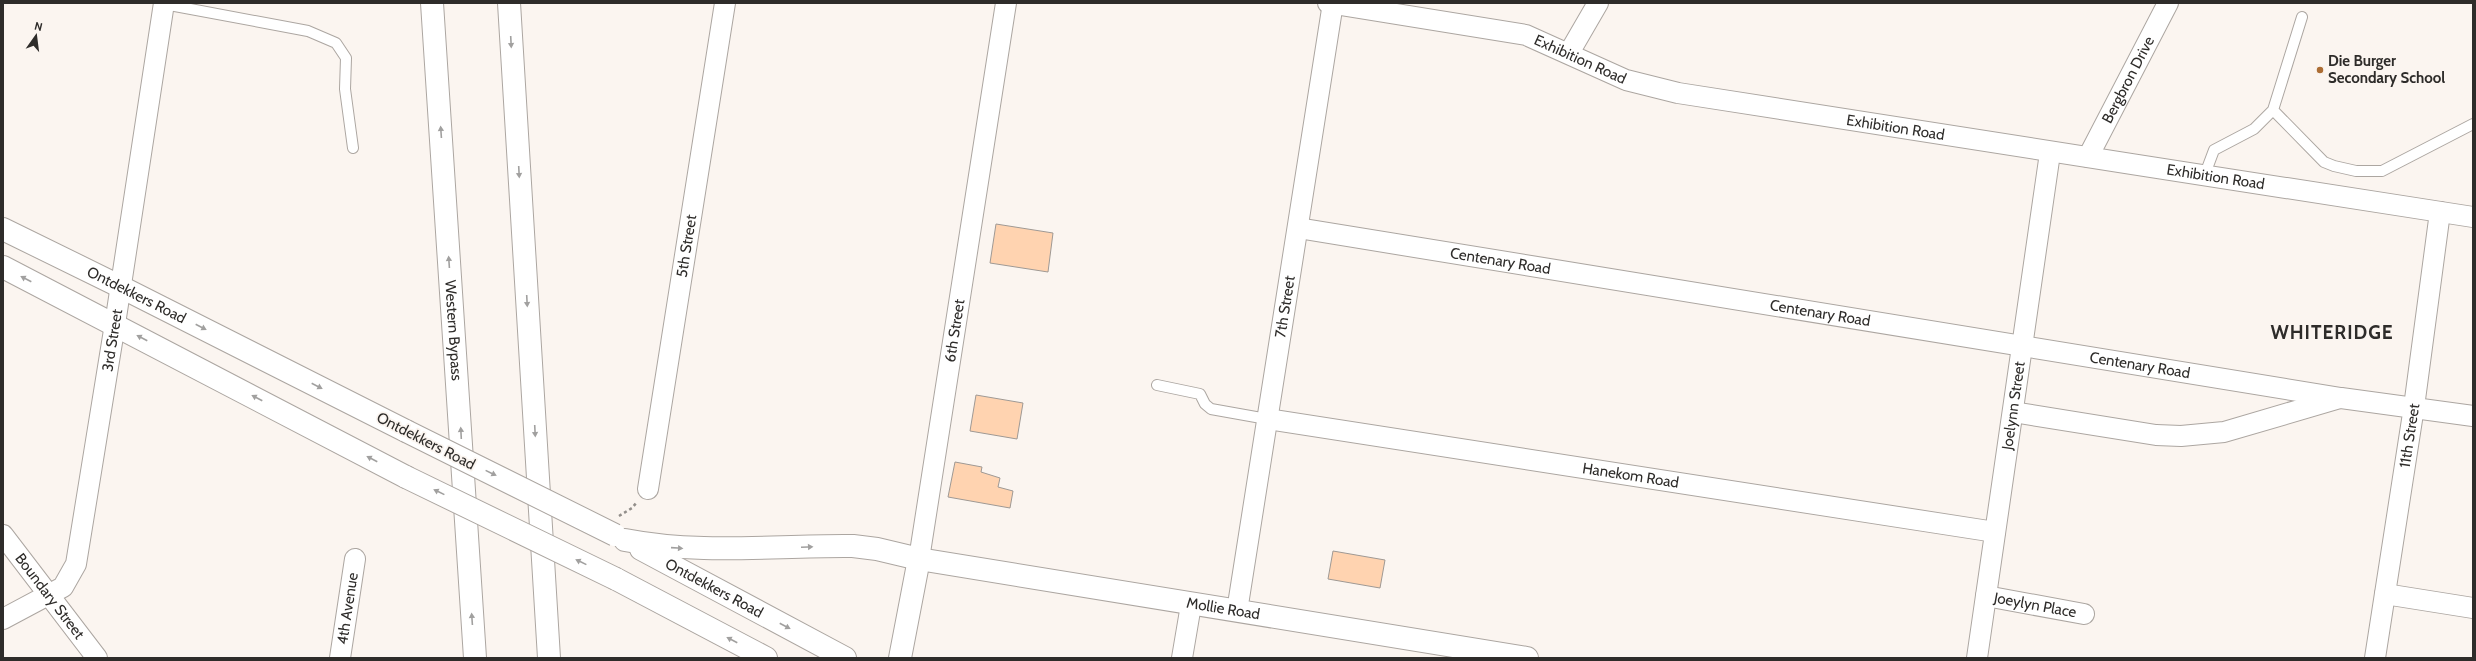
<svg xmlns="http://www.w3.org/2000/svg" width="2476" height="661" viewBox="0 0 2476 661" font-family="Cabin,sans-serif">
<rect width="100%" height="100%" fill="#fbf5f0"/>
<path fill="#ffd3b0" stroke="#9f9994" d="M 996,224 L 1053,233 L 1048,272 L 990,263 Z
M 976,395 L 1023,403 L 1017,439 L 970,431 Z
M 955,462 L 982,467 L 981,472 L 1000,478 L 998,487 L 1013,491 L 1010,508 L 948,497 Z
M 1333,551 L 1385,560 L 1380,588 L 1328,579 Z"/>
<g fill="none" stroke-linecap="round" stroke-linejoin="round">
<g stroke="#aca6a1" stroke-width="12">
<path id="lane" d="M 164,4 L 308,31 L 336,43 L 346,58 L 345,89 L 353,148
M 2302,17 L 2273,110 L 2324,162 L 2334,166 L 2356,171 L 2382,171 L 2473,124
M 2205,174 L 2214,150 L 2254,129 L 2273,110
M 1157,385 L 1200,394 L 1205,404 L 1211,409 L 1267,419"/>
</g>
<g stroke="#aca6a1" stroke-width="22">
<g id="street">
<path id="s1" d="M 1328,3 L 1526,35 L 1626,80 L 1678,93 C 1943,136 2208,175 2473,217"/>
<path d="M 1569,53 L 1598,3"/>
<path id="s2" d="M 2088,157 L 2168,3"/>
<path id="s3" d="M 1298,228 L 2341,398 L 2473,416"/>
<path d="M 2013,412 L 2156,435 L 2181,436 L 2224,432 L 2340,398"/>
<path id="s4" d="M 1267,419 L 1995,532"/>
<path id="s5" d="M 648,489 L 725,3"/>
<path id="s6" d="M 3,535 L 97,658"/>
<path id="s7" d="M 919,559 L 1006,3"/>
<path d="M 2385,594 L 2473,608"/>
<path id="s8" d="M 1986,596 L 2084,614"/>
<path id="s9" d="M 1237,611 L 1333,3"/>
<path id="s10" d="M 3,619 L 63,587 L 76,564 L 115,324 L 164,3"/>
<path id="s11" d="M 340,658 L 355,559"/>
<path d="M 1182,658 L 1191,605"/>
<path id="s12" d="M 1977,658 L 2050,153"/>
<path id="s13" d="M 2375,658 L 2414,407 L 2440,212"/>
</g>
</g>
<g stroke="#aca6a1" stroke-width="24">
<g id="secondary">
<path id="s14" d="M 900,658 L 919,559 L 1527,658"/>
</g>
</g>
<g stroke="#aca6a1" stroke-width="24">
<g id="primary">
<path id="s15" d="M 3,229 L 119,286 L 406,431"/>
<path d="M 3,267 L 406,477"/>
<path d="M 625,540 C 702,555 775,545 853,546 L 877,549 L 919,559"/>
<path id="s16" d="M 641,549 L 845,658"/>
<path d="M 616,579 L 766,658"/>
</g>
</g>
<g stroke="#aca6a1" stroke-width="24">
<g id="highway">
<path id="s17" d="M 432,3 L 475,658"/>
<path d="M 509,3 L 549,658"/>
</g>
</g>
<path stroke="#928e8a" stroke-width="2.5" stroke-dasharray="3 3" stroke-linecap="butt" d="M 619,516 L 632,508 L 637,502"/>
<use href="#lane" stroke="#fff" stroke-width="10"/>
<use href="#street" stroke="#fff" stroke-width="20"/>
<use href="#secondary" stroke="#fff" stroke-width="22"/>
<use href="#primary" stroke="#fff" stroke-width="22"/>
<use href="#highway" stroke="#fff" stroke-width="22"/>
<g stroke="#aca6a1" stroke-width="24" stroke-linecap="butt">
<path id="primary-bridge" d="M 406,431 L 615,535
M 406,477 L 616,579"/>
</g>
<use href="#primary-bridge" stroke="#fff" stroke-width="22"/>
</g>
<defs><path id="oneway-solid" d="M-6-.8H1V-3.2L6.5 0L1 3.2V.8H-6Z"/></defs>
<g fill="#a1a09f">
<use href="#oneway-solid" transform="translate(511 42) rotate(87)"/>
<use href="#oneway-solid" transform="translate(441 132) rotate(-94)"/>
<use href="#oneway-solid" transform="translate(519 172) rotate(87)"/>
<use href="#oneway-solid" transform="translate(449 262) rotate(-94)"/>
<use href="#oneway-solid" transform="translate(26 279) rotate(-153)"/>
<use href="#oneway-solid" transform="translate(527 301) rotate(87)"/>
<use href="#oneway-solid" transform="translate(201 327) rotate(27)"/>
<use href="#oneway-solid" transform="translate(142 338) rotate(-152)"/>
<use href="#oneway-solid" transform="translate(317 386) rotate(27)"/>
<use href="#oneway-solid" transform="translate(257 398) rotate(-152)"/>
<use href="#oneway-solid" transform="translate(535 431) rotate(87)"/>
<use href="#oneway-solid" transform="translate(461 433) rotate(-93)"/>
<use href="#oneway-solid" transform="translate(372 459) rotate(-152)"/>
<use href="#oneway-solid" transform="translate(491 473) rotate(26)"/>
<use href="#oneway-solid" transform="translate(439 492) rotate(-154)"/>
<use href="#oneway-solid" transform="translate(807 547) rotate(-3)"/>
<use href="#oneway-solid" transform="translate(677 548) rotate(4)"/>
<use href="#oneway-solid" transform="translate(581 562) rotate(-154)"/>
<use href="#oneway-solid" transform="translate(472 619) rotate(-94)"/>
<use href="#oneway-solid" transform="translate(785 626) rotate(28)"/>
<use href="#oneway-solid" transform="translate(732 640) rotate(-152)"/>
</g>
<circle fill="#ac6d34" stroke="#fbf5f0" stroke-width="1.5" cx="2320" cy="70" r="4"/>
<g text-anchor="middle" stroke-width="3.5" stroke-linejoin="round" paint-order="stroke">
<g font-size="15" fill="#2e2c2a" stroke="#fbf5f0">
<text dy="5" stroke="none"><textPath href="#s1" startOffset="260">Exhibition Road</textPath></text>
<text dy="5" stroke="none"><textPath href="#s2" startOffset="87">Bergbron Drive</textPath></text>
<text dy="5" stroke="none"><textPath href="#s1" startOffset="584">Exhibition Road</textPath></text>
<text dy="5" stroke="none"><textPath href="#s1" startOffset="908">Exhibition Road</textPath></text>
<text dy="5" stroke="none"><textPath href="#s5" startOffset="246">5th Street</textPath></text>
<text dy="5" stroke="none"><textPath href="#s3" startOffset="205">Centenary Road</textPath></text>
<text dy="5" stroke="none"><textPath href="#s15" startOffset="149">Ontdekkers Road</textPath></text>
<text dy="5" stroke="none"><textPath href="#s9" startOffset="308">7th Street</textPath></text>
<text dy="5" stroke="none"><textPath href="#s3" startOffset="529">Centenary Road</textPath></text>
<text dy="5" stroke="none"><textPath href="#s17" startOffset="328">Western Bypass</textPath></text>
<text dy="5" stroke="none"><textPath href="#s7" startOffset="231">6th Street</textPath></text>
<text dy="5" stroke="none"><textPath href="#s10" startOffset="321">3rd Street</textPath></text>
<text dy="5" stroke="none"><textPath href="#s3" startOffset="853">Centenary Road</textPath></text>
<text dy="5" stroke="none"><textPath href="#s12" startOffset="255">Joelynn Street</textPath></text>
<text dy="5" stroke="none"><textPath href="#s13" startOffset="225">11th Street</textPath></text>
<text transform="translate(426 441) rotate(27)" y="5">Ontdekkers Road</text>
<text dy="5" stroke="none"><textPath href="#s4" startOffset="368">Hanekom Road</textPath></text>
<text dy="5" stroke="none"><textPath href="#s16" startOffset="83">Ontdekkers Road</textPath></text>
<text dy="5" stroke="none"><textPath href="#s6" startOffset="77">Boundary Street</textPath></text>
<text dy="5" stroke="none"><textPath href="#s8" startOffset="50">Joeylyn Place</textPath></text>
<text dy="5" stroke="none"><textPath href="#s11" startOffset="50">4th Avenue</textPath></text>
<text dy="5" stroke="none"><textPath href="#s14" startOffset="409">Mollie Road</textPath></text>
</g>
<g font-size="15" font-weight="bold" fill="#2e2c2a" stroke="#fbf5f0" text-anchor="start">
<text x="2328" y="66">Die Burger<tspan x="2328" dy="17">Secondary School</tspan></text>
</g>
<g font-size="19" font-weight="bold" letter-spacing="1" fill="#2e2c2a" stroke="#fbf5f0">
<text x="2332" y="339">WHITERIDGE</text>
</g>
</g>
<rect width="2476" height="661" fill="none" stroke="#2e2c2a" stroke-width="8"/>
<g transform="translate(36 36) rotate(14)" stroke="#fbf5f0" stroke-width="3" paint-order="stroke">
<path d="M0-3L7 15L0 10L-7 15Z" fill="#2e2c2a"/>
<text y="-6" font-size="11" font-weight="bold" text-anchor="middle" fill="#2e2c2a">N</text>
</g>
</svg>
